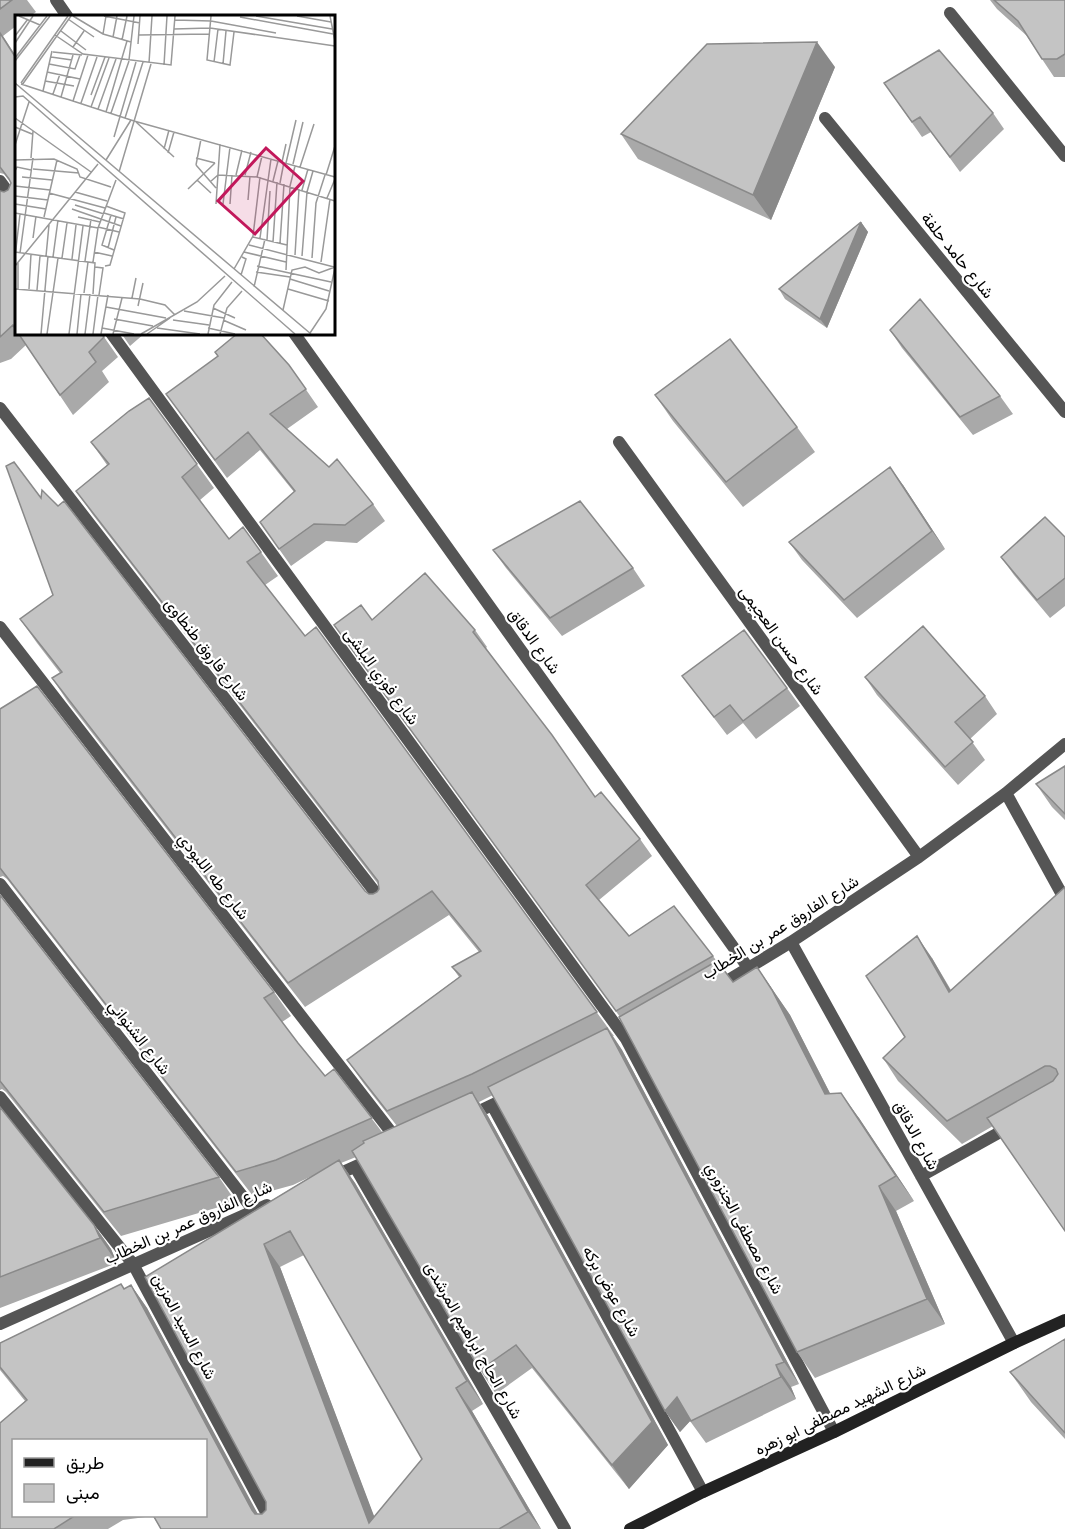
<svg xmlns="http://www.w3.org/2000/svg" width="1065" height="1529" viewBox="0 0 1065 1529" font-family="'Fira Sans',Vazirmatn,sans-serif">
<rect width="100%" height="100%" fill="#fff"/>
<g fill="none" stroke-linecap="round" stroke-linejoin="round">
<path stroke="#555" stroke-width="12" d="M 56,0 L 67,16
M 950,13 L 1065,156
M 825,118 L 1065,412
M 0,181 L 16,203
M 111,333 L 626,1039 L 834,1432
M 294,333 L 749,969
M 0,408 L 385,905
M 619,442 L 919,857
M 0,627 L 398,1141
M 1006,793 L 1065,900
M 0,884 L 254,1211
M 791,942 L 1014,1343
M 717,987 L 791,942 L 919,857 L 1006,793 L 1065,744
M 0,1097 L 133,1264 L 275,1529
M 492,1105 L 703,1492
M 469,1116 L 511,1096
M 355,1167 L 565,1529
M 921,1176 L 1011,1126
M 332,1177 L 374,1158
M 0,1324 L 267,1205"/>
<path stroke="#222" stroke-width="12" d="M 630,1529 L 703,1492 L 834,1432 L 1014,1343 L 1065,1320"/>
</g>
<path fill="#a9a9a9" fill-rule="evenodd" d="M 0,0 L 27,0 L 36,12 L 30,16 L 16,16 L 16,26 L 3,36 L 16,56 L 16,333 L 104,333 L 104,337 L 118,357 L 102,371 L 109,382 L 73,415 L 26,345 L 11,359 L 0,363 L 0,191 L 4,192 L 8,190 L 11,183 L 4,174 L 0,173 Z
M 990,0 L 1065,0 L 1065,77 L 1054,77 L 1042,59 L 1027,36 L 997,9 Z
M 835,67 L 771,220 L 638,159 L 621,134 Z
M 884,83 L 993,113 L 1004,129 L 960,172 L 931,132 L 922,137 Z
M 861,222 L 868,232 L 827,328 L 785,299 L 779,289 Z
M 890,330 L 1000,396 L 1013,414 L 973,435 L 902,348 Z
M 121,333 L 145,333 L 130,346 Z
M 215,352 L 289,365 L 318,407 L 287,429 L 329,467 L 373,504 L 385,521 L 357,543 L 326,541 L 291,566 L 260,522 L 294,492 L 260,450 L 227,478 L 179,412 L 218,356 Z
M 655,395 L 797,427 L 815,452 L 743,507 L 673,421 Z
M 149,398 L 214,488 L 200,500 L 229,539 L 243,527 L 278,576 L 265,585 L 305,636 L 316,627 L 614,1036 L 613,1036 L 622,1050 L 799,1384 L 791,1387 L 796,1399 L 706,1443 L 690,1421 L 680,1432 L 665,1411 L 493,1095 L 479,1102 L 488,1116 L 668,1445 L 629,1489 L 532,1368 L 496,1394 L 480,1370 L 356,1157 L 341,1163 L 355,1183 L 483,1404 L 472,1411 L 541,1529 L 161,1529 L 153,1516 L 123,1520 L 108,1529 L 0,1529 L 0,1423 L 25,1401 L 0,1370 L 0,1343 L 121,1284 L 125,1289 L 131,1285 L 147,1308 L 257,1514 L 262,1514 L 266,1510 L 266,1502 L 145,1277 L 312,1176 L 293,1185 L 253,1196 L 7,879 L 3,876 L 0,877 L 0,709 L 37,686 L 274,992 L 291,1016 L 282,1022 L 298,1043 L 325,1076 L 334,1069 L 382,1132 L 397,1126 L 364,1084 L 347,1060 L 459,977 L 452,967 L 479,952 L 449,915 L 305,1007 L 68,702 L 52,678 L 60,673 L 37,643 L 20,619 L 53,595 L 6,466 L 14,462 L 41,498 L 42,490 L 58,506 L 64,501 L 365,891 L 369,894 L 373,894 L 377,892 L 379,889 L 378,884 L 93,515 L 76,491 L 107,465 L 91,442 L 129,411 ZM 304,1255 L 422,1459 L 374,1517 L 280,1267 ZM 14,1440 L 206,1440 L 206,1515 L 14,1515 Z
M 903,485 L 945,549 L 857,618 L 802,560 L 789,542 Z
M 1065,537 L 1065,606 L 1050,618 L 1014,575 L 1001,557 Z
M 493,550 L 633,568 L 645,586 L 562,636 L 506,568 Z
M 372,620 L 475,630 L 487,647 L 486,648 L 595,797 L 640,839 L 652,856 L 599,900 L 629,936 L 674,906 L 733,982 L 757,967 L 790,1015 L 830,1093 L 859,1118 L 914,1201 L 896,1211 L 945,1324 L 815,1378 L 797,1352 L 620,1017 L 346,642 Z
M 682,676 L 787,688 L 800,706 L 756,739 L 743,723 L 727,735 Z
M 865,677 L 985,696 L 997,714 L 970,739 L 985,760 L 958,785 L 877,695 Z
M 1065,766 L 1065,820 L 1052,807 L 1036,784 Z
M 1065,887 L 1065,1231 L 993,1126 L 962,1144 L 898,1081 L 883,1058 L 905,1037 L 932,958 L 951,990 Z
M 0,895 L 219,1177 L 236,1202 L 121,1236 L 6,1092 L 2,1089 L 0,1090 Z
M 0,1107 L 94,1225 L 111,1249 L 117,1263 L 0,1308 Z
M 1065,1339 L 1065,1439 L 1031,1402 L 1010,1372 Z"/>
<path fill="#898989" d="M 817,42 L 835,67 L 771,220 L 753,195 Z
M 861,222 L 868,232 L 827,328 L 820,319 Z
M 890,467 L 903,485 L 945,549 L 932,531 Z
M 917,936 L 932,958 L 964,1014 L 949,992 Z
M 757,967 L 790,1015 L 843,1119 L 825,1094 Z
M 607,1028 L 622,1050 L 799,1384 L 784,1362 Z
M 472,1092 L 488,1116 L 668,1445 L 629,1489 L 612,1465 Z
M 841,1093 L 859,1118 L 914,1201 L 896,1176 Z
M 339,1160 L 355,1183 L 483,1404 L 467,1381 Z
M 879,1186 L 896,1211 L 945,1324 L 927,1299 Z
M 94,1225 L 111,1249 L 117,1263 L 100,1238 Z
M 264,1244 L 280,1267 L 379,1529 L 369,1523 Z
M 131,1285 L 147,1308 L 266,1529 L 252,1510 Z
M 776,1365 L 791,1387 L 796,1399 L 781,1377 Z
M 456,1388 L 472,1411 L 541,1529 L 528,1512 Z
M 677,1397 L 692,1419 L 680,1432 L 665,1411 Z"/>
<path fill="#c4c4c4" stroke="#898989" stroke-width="1.5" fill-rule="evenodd" d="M 0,0 L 12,0 L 0,9 Z
M 994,0 L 1065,0 L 1065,54 L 1057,59 L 1042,59 L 1018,21 Z
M 0,33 L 16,58 L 16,330 L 13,325 L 0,337 L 0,191 L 4,192 L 8,190 L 11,183 L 9,179 L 0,167 Z
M 817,42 L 753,195 L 621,134 L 707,44 Z
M 939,50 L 993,113 L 950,157 L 920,117 L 912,122 L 884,83 Z
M 861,222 L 820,319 L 779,289 Z
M 920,299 L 1000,396 L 960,417 L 890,330 Z
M 18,333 L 101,333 L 104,337 L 89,352 L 96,362 L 60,395 Z
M 238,333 L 260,333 L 289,365 L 306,389 L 270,414 L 329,467 L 337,459 L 373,504 L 345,525 L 314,524 L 279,549 L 260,522 L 295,491 L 248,432 L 215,460 L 166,394 L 218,356 L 215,352 Z
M 730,339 L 797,427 L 726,482 L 655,395 Z
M 149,398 L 197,464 L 182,477 L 229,539 L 243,527 L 261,552 L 247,562 L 305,636 L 316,627 L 597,1012 L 472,1074 L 387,1111 L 347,1060 L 461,976 L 452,967 L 481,951 L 432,891 L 288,983 L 52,678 L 62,672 L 20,619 L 53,595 L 6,466 L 14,462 L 41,498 L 42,490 L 58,506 L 64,501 L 365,891 L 369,894 L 373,894 L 377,892 L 379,889 L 378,881 L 76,491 L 109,464 L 91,442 L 129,411 Z
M 890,467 L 932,531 L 844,600 L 789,542 Z
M 580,501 L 633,568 L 550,618 L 493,550 Z
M 1045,517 L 1065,537 L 1065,578 L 1037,600 L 1001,557 Z
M 425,573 L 475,630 L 473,632 L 552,735 L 595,797 L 601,792 L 640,839 L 586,885 L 629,936 L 674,906 L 713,956 L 616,1011 L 334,625 L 361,605 L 372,620 Z
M 923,626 L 985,696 L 955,722 L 973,742 L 945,767 L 865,677 Z
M 744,630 L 787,688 L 743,721 L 730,705 L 714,717 L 682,676 Z
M 37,686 L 274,992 L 264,998 L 298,1043 L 325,1076 L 334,1069 L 372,1118 L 276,1160 L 236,1172 L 0,868 L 0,709 Z
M 1065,766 L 1065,814 L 1036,784 Z
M 1065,887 L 1065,1231 L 987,1118 L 1053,1081 L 1058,1074 L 1056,1069 L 1050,1066 L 1045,1066 L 947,1121 L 883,1058 L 905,1037 L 866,976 L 917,936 L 949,992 Z
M 0,895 L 219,1177 L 104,1212 L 0,1081 Z
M 717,961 L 733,982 L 757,967 L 772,990 L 825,1094 L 841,1093 L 896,1176 L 879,1186 L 927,1299 L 797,1352 L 619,1017 Z
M 607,1028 L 784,1362 L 776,1365 L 781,1377 L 691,1421 L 677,1397 L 665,1411 L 488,1087 Z
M 472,1092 L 652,1422 L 612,1465 L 516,1345 L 480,1370 L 352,1151 L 364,1143 L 363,1141 Z
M 0,1107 L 94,1225 L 100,1238 L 0,1277 Z
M 339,1160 L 467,1381 L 456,1388 L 528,1512 L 499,1529 L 161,1529 L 153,1515 L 206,1515 L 206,1440 L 14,1440 L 14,1515 L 76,1515 L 54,1529 L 0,1529 L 0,1423 L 27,1400 L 0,1367 L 0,1343 L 121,1284 L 124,1289 L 131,1285 L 252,1510 L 255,1514 L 262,1514 L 266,1510 L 266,1502 L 145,1277 ZM 290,1231 L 422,1459 L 369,1523 L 264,1244 Z
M 1065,1339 L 1065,1433 L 1010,1372 Z"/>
<g text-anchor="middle" stroke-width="4.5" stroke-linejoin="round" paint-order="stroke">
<g font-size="16" fill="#000" stroke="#fff">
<text transform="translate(958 255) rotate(51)" y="6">شارع حامد حلفة</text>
<text transform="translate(782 640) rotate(54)" y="6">شارع حسن العجيمى</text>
<text transform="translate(535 641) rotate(54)" y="6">شارع الدقاق</text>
<text transform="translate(207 649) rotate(52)" y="6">شارع فاروق طنطاوى</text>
<text transform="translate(382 676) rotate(54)" y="6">شارع فوزي البلشى</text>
<text transform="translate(214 876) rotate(52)" y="6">شارع طه اللبودي</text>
<text transform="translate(780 927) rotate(-32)" y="6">شارع الفاروق عمر بن الخطاب</text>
<text transform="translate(140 1037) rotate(52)" y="6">شارع الشنواني</text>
<text transform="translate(917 1135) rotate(61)" y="6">شارع الدقاق</text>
<text transform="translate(188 1222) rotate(-24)" y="6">شارع الفاروق عمر بن الخطاب</text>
<text transform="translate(745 1228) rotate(62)" y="6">شارع مصطفى الجنزوري</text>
<text transform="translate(612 1291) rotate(61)" y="6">شارع عوض بركه</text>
<text transform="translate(185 1326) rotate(62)" y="6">شارع السيد المزين</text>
<text transform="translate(474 1340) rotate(60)" y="6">شارع الحاج ابراهيم المرشدى</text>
<text transform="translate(840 1409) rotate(-26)" y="6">شارع الشهيد مصطفى ابو زهره</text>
</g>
</g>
<g transform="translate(15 15)">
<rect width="320" height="320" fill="#fff"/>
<path fill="none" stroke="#999" stroke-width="1.5" d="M 4,1 L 25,10M 58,1 L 88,19 L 116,27M 89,1 L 125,8M 196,1 L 192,45 L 215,50 L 219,17M 241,1 L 317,14M 282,1 L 316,7M 315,1 L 320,26M 225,2 L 318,19M 53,4 L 79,22M 160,5 L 196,6 L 261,18M 159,14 L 195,13 L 320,31M 46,16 L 71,35M 88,19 L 91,1M 40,20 L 68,39 L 156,50 L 160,1M 124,20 L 194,19M 0,21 L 13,4M 98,22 L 102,1M 107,25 L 112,1M 0,28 L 18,1M 123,29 L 125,1M 58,32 L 69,16M 38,37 L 67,40M 36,42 L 57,45M 0,43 L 32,1M 114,45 L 119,1M 0,46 L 35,1M 199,47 L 203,14M 134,48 L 137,1M 34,49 L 60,54 L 65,40M 208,49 L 211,16M 149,50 L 152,1M 32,57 L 65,64M 30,66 L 59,71M 0,68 L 296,319M 6,68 L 53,1M 6,69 L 119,106 L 320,162M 7,70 L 56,1M 28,76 L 37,36M 38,79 L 45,59M 76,80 L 90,42M 0,82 L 8,81 L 280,319M 46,82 L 58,40M 58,86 L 73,40M 66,88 L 82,42M 76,92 L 94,43M 83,94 L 101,44M 91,97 L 112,26M 96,98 L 114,46M 0,103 L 76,157M 110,103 L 128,47M 121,107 L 159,142M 0,112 L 17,119M 99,122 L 121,47M 0,130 L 14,87M 149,134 L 154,115M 153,138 L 159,117M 16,143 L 18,116M 181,143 L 200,148M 0,145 L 39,144 L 62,154 L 65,162 L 96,172M 91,145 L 116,105M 267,147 L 271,129M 271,148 L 281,105M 278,149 L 288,107M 181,150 L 201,173M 181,150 L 186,124M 285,152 L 299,109M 18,154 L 64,158M 0,156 L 2,152 L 16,155M 104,157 L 136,49M 221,160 L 227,135M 230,160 L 236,137M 311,160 L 320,131M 7,162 L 37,165M 242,162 L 247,141M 182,165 L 196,178M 258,166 L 263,146M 195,167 L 203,160 L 242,162 L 320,186M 265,168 L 269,147M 0,171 L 35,175M 173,174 L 200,148M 287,175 L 293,154M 60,177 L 92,186M 34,178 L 90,193M 0,181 L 33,185M 312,183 L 320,164M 233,185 L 235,161M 0,189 L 31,194M 201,189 L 205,129M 208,189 L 215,132M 215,189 L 217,160M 60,190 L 89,199M 57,194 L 106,211M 0,198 L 83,213M 89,198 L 109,204M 96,200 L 87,230 L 99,235M 29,202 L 42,145M 63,202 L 85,207M 83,212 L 104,217M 238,222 L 272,230M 18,223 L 21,201M 245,223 L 256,144M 252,225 L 255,176M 258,227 L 262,167M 265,228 L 269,169M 234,230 L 319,252M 93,233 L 101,202M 0,237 L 80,248 L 78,279M 79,237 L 97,241M 229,237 L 271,247M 5,238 L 18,143M 280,240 L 284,174M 31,241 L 34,210M 287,241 L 292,177 L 298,156M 0,242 L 5,199M 38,242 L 43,205M 47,243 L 52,208M 297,243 L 301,188 L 310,160M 57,244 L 61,210M 70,246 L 76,204M 78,247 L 83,213 L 101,165M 306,247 L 315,184M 0,251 L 83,149M 90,251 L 95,250 L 110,198 L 91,191M 242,251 L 316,267M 80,252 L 88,253 L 84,280M 219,254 L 238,221 L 245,162M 271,255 L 275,171 L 280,151M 241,257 L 275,262M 226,260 L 231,244 L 227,242M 275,264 L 314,276M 239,272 L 250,224M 0,274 L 125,284 L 150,290 L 160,300M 3,274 L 3,248M 14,274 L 16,239M 273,274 L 314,286M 22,275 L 25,241M 69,278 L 73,247M 117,283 L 121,263M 123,291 L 128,268M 91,292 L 151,303M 198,293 L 220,303M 268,295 L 277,255 L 290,252 L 304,258 L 320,252M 169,296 L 209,303M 99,304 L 138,311M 158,305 L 194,310M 208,305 L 231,315M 87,313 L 119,319M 142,313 L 185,319M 193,313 L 220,319M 295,318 L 311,294 L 320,253M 26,319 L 33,241M 32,319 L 43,243M 54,319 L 68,211M 62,319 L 66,279M 70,319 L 75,279M 78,319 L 83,280M 86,319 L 93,280M 98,319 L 107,283M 126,319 L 182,287 L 210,261M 132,319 L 155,303M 193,319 L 199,290 L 217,267M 205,319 L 212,293 L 227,276"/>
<path fill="#c2185b" fill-opacity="0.15" stroke="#c2185b" stroke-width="3" d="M 251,133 L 288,166 L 240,219 L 203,186 Z"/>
<rect width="320" height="320" fill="none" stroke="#000" stroke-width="3"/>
</g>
<rect x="12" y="1439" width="195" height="78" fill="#ffffff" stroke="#999999" stroke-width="1.5"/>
<rect x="24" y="1458" width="30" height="9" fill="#222222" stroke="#999999" stroke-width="1.5"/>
<text x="66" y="1469" font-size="18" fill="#000000">طريق</text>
<rect x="24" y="1484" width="30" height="18" fill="#c4c4c4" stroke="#999999" stroke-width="1.5"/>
<text x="66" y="1499" font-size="18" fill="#000000">مبنى</text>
</svg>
